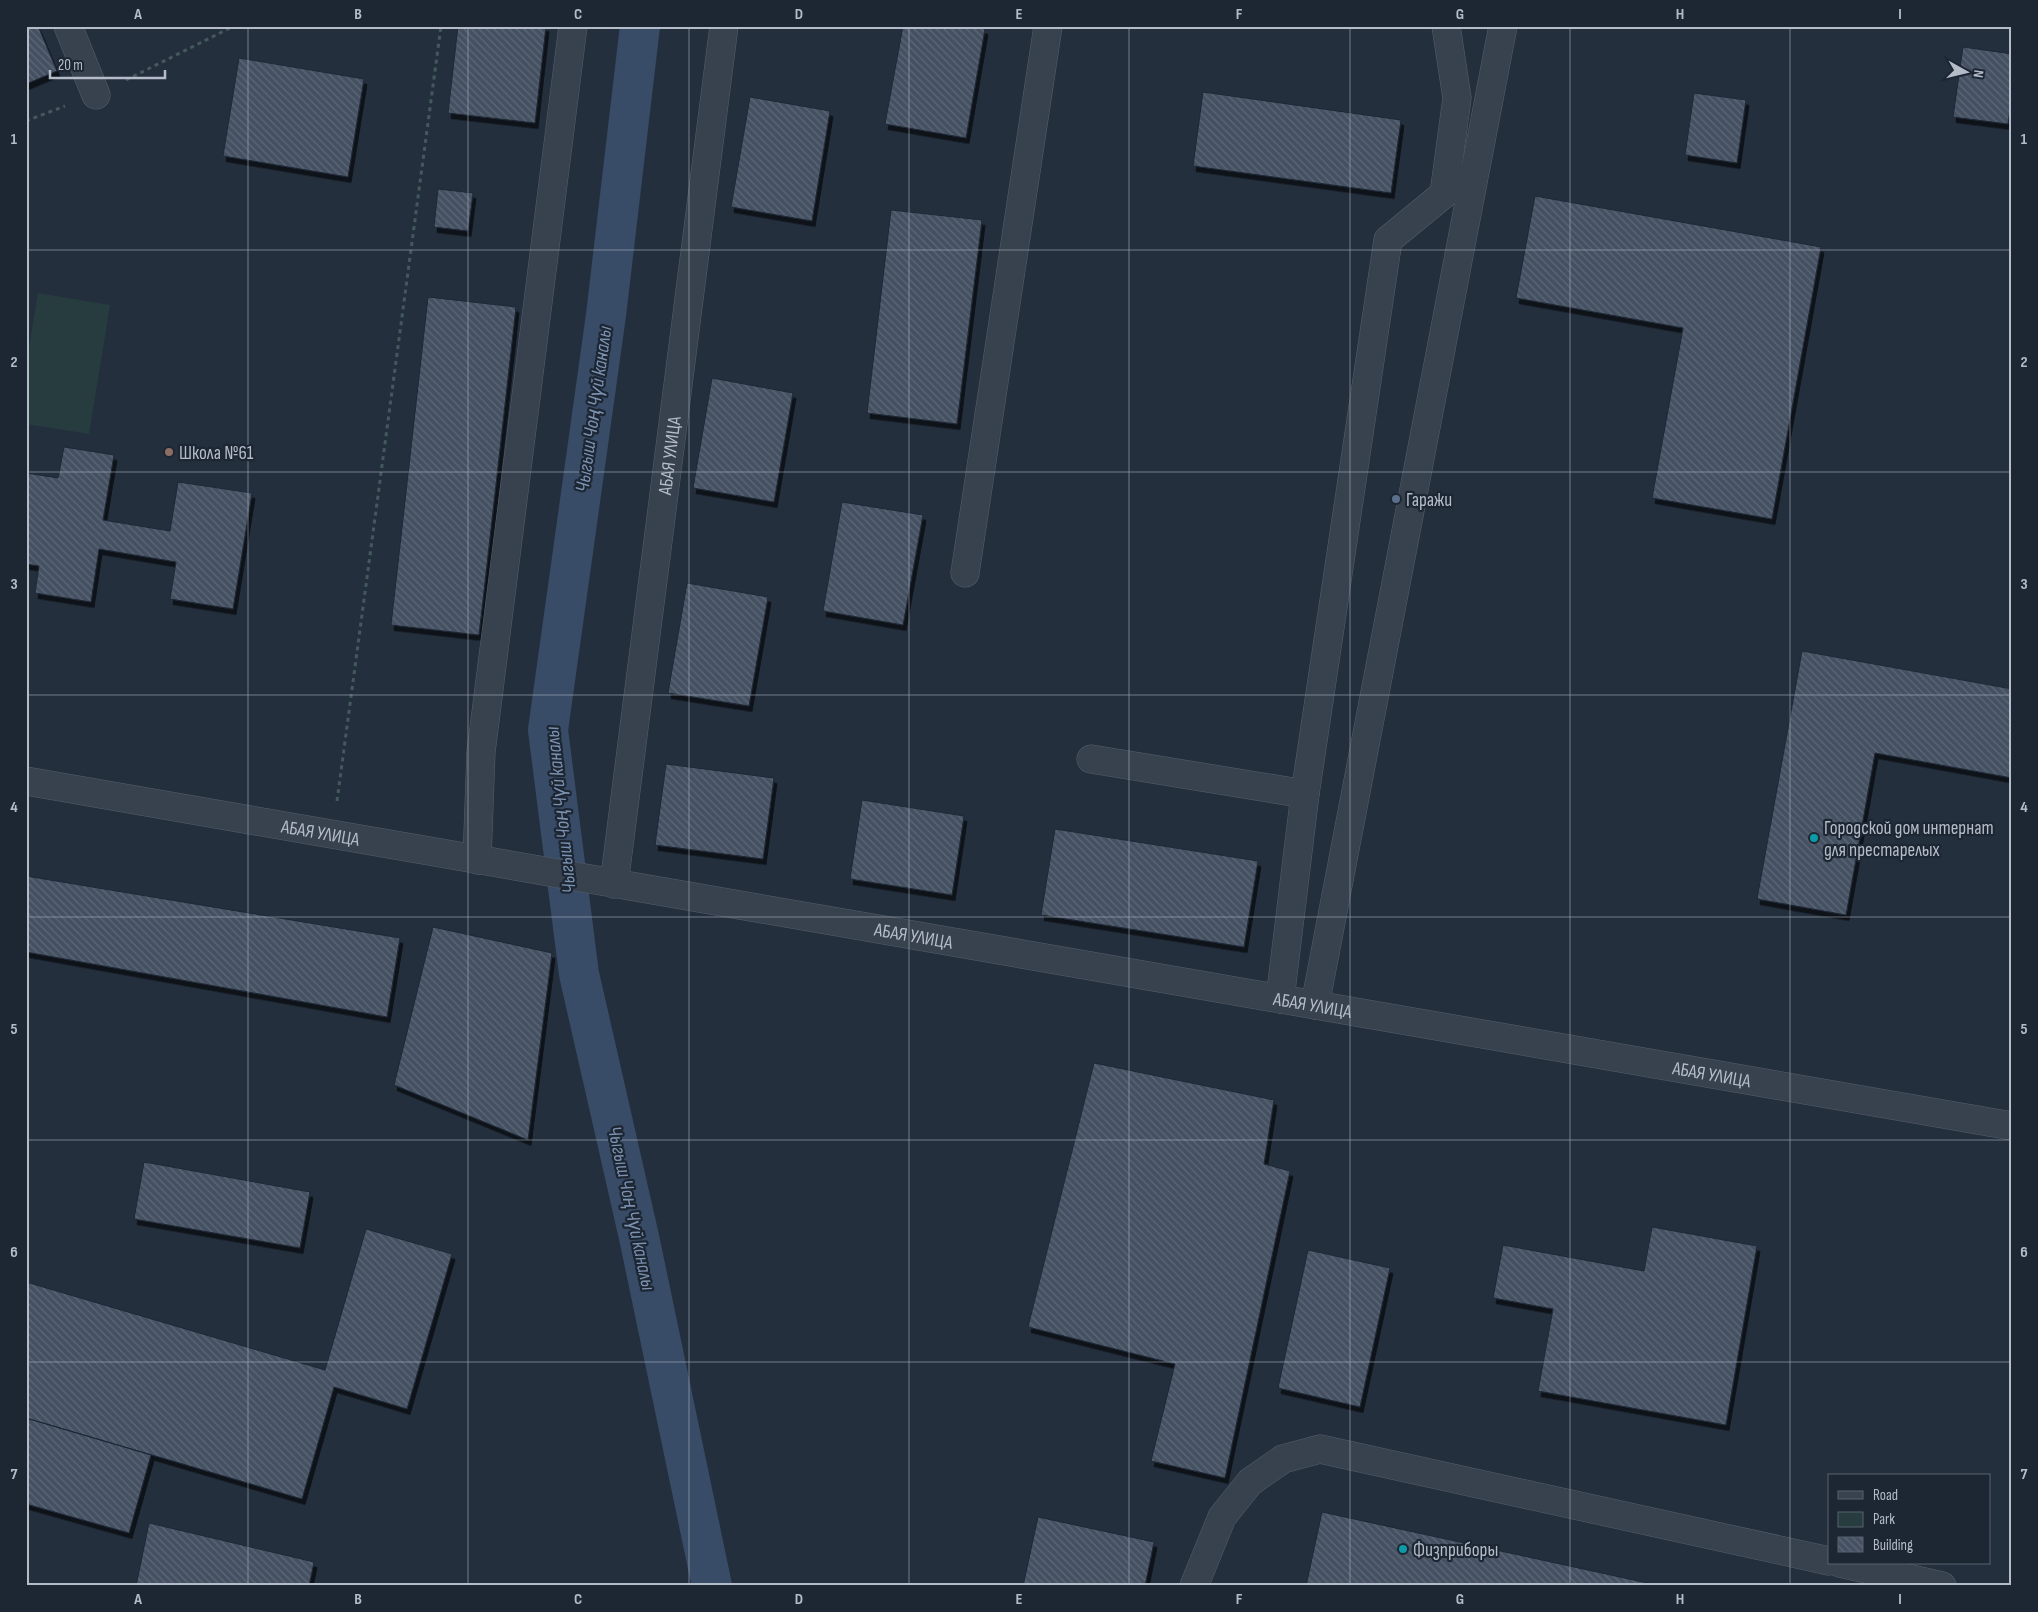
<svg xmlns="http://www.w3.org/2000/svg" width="2038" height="1612" viewBox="0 0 2038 1612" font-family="'Sofia Sans Condensed',sans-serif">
<defs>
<pattern id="building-back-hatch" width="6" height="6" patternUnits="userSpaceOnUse" patternTransform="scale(1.25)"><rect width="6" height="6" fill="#455162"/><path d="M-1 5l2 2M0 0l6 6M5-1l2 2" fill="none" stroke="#5d6877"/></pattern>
<filter id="shadow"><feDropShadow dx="3" dy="5.5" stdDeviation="0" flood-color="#0009"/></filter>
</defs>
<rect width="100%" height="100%" fill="#242f3e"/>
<path fill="#263c3f" d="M 38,293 L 110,305 L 89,434 L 26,424 L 26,365 Z"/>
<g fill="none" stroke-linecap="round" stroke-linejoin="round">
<path stroke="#394c67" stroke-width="40" d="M 640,26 L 606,315 L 548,730 L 579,974 L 639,1237 L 712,1586"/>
</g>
<path fill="url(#building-back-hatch)" stroke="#1f2835" filter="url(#shadow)" d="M 26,26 L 38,26 L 57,71 L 26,84 Z
M 458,26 L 546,26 L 535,123 L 448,113 Z
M 903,26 L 970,26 L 985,29 L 966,138 L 885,124 Z
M 1963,47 L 2012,54 L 2012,96 L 2008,124 L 1953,117 Z
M 239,58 L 364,79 L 348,177 L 223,156 Z
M 1203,92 L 1401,120 L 1391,193 L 1193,166 Z
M 1694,93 L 1746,100 L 1737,163 L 1685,155 Z
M 750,97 L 830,111 L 812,221 L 731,207 Z
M 438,189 L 473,193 L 468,231 L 434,227 Z
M 1535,196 L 1821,247 L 1772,519 L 1652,498 L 1683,328 L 1516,298 Z
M 891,210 L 982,220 L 957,424 L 867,413 Z
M 428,297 L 516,307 L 479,635 L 391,625 Z
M 712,378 L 793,393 L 774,502 L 693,488 Z
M 64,447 L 114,455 L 103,520 L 170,531 L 178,482 L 252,493 L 233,609 L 170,599 L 176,562 L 99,549 L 91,602 L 35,593 L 39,566 L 26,564 L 26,473 L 58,478 Z
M 842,502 L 923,515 L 903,625 L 823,611 Z
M 687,583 L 768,597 L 749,706 L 668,693 Z
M 1802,651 L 2012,689 L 2012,778 L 1875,753 L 1846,915 L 1757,899 Z
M 666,764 L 774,778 L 763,859 L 655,845 Z
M 862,800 L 964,816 L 952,895 L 850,879 Z
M 1055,829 L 1258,861 L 1244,947 L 1041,915 Z
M 26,876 L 400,938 L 387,1017 L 26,952 Z
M 433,927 L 552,953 L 528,1140 L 394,1085 Z
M 1094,1063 L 1274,1100 L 1264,1164 L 1290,1171 L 1225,1478 L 1151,1461 L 1175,1364 L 1028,1327 Z
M 144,1162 L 310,1192 L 300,1248 L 134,1219 Z
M 1652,1227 L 1757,1246 L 1726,1425 L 1538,1391 L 1553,1309 L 1493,1298 L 1503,1245 L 1644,1271 Z
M 366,1229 L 452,1254 L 407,1409 L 334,1387 L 302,1499 L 26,1418 L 26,1282 L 325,1370 Z
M 1308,1250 L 1390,1268 L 1360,1407 L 1278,1388 Z
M 26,1418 L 151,1455 L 129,1533 L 26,1504 Z
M 1322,1512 L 1661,1586 L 1306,1586 Z
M 1038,1517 L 1154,1542 L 1145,1586 L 1023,1586 Z
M 149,1523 L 314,1562 L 309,1586 L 136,1586 Z"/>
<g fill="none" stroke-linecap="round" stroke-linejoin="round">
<g stroke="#565f6c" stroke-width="29">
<g id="minor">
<path d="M 68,26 L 96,95"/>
<path d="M 965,573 L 1048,26"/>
<path d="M 1091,759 L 1305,794 L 1280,999"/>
<path id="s1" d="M 26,781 L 2012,1126"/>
<path d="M 1305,794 L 1388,240 L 1444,194 L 1457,98 L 1446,26"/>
<path d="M 477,860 L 481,752 L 573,26"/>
<path id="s2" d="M 614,884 L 724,26"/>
<path d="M 1315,1005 L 1503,26"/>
<path d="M 1840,1563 L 1942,1586"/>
<path d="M 1194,1586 L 1222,1517 L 1250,1482 L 1283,1459 L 1320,1449 L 1829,1561"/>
</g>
</g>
<path stroke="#44595c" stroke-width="3" stroke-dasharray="4 4" stroke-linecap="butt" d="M 126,80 L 234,26
M 26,121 L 65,106
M 337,801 L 441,26"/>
<use href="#minor" stroke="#38414e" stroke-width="28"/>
</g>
<path fill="none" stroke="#b4bcc9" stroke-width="1" stroke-opacity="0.55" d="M 248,26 L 248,1586M 468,26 L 468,1586M 689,26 L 689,1586M 909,26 L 909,1586M 1129,26 L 1129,1586M 1350,26 L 1350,1586M 1570,26 L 1570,1586M 1790,26 L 1790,1586M 26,250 L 2012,250M 26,472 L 2012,472M 26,695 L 2012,695M 26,917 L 2012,917M 26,1140 L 2012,1140M 26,1362 L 2012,1362"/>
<circle fill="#8d6e63" stroke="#1d2633" stroke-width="2" cx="169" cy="452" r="5"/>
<circle fill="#5c6f8a" stroke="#1d2633" stroke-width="2" cx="1396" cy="499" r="5"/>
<g fill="#0f9aa8" stroke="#1d2633" stroke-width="2">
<circle cx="1814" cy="838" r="5"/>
<circle cx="1403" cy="1549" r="5"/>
</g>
<g text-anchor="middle" stroke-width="4.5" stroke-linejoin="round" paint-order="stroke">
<g font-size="19" fill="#b4bcc9" stroke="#1d2633" text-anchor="start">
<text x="179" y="459">Школа №61</text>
<text x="1406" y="506">Гаражи</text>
<text x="1824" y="834">Городской дом интернат<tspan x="1824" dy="22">для престарелых</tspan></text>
<text x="1413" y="1556">Физприборы</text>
</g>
<g font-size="19" fill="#b4bcc9" stroke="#1d2633">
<text dy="7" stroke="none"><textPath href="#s2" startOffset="432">АБАЯ УЛИЦА</textPath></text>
<text dy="7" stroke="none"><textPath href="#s1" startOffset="299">АБАЯ УЛИЦА</textPath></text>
<text dy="7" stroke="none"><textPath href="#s1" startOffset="901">АБАЯ УЛИЦА</textPath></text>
<text dy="7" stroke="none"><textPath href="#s1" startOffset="1306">АБАЯ УЛИЦА</textPath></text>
<text dy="7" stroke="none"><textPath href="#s1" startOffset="1711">АБАЯ УЛИЦА</textPath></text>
</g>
<g font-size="20" font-style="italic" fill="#7c92b1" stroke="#1d2633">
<text transform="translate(593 409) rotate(-82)" y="7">Чыгыш Чоң Чүй каналы</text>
<text transform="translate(560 810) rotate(-96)" y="7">Чыгыш Чоң Чүй каналы</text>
<text transform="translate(632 1208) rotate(78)" y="7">Чыгыш Чоң Чүй каналы</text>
</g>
</g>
<rect width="2038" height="1612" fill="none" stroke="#1d2633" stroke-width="55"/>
<rect x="1828" y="1474" width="162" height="90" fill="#1d2633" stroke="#59626f"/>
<rect x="1838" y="1491" width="25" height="8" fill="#38414e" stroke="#59626f"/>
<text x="1873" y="1500" font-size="15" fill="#b4bcc9">Road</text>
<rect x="1838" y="1512" width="25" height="15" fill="#263c3f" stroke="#59626f"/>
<text x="1873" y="1524" font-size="15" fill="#b4bcc9">Park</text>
<rect x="1838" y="1537" width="25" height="15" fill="url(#building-back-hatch)" stroke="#59626f"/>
<text x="1873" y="1550" font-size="15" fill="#b4bcc9">Building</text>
<g transform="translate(1966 72) rotate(98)" stroke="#1d2633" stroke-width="4" paint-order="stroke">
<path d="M0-4L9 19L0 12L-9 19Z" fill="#b4bcc9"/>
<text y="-8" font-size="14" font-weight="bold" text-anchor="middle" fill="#b4bcc9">N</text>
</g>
<path d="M50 70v8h115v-8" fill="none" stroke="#b4bcc9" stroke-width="2.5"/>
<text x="58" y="70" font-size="15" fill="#b4bcc9" stroke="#1d2633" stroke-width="4" paint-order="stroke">20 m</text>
<rect x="28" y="28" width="1982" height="1556" fill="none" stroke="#b4bcc9" stroke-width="2"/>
<g font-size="16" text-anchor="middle" font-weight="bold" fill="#b4bcc9">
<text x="138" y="19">A</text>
<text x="358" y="19">B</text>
<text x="578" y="19">C</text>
<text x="799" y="19">D</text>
<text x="1019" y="19">E</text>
<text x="1239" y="19">F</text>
<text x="1460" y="19">G</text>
<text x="1680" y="19">H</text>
<text x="1900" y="19">I</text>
<text x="14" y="144">1</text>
<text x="2024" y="144">1</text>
<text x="14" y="367">2</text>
<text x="2024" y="367">2</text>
<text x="14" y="589">3</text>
<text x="2024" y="589">3</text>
<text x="14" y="812">4</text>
<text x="2024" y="812">4</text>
<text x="14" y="1034">5</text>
<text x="2024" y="1034">5</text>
<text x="14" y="1257">6</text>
<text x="2024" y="1257">6</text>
<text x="14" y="1479">7</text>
<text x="2024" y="1479">7</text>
<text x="138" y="1604">A</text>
<text x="358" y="1604">B</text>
<text x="578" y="1604">C</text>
<text x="799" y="1604">D</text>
<text x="1019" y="1604">E</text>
<text x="1239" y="1604">F</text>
<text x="1460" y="1604">G</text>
<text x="1680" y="1604">H</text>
<text x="1900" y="1604">I</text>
</g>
</svg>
